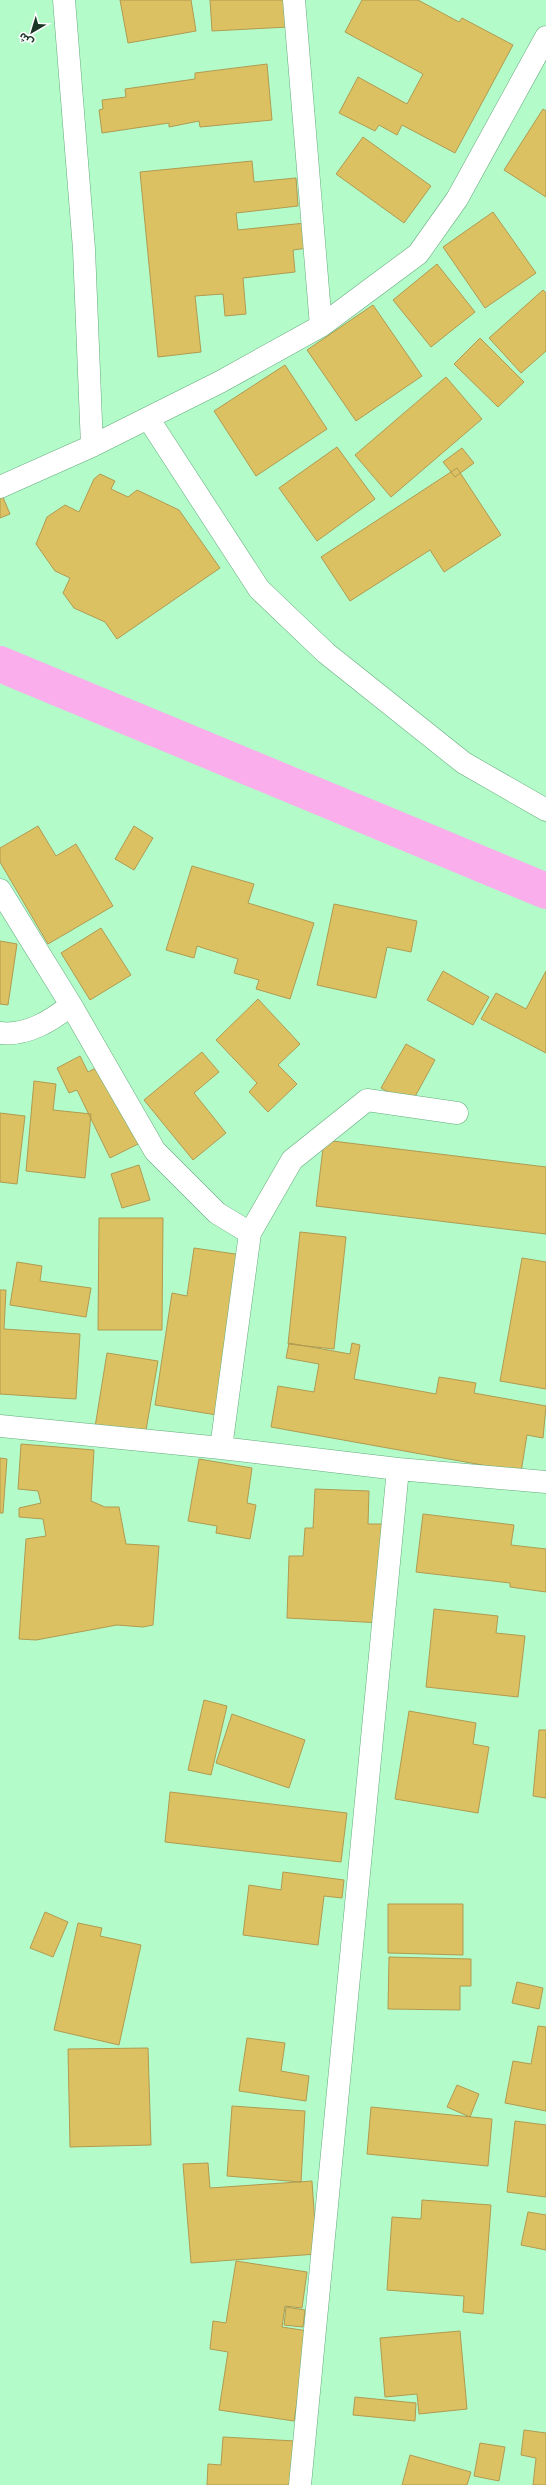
<svg xmlns="http://www.w3.org/2000/svg" width="546" height="2485" viewBox="0 0 546 2485" font-family="'Space Grotesk','Noto Sans Arabic',sans-serif">
<rect width="100%" height="100%" fill="#b3fbc9"/>
<g fill="none" stroke-linecap="round" stroke-linejoin="round">
<path stroke="#fbaeec" stroke-width="36" d="M 0,664 L 546,891"/>
</g>
<path fill="#dcc163" stroke="#b09b50" d="M 120,0 L 191,0 L 196,31 L 128,43 Z
M 210,0 L 286,0 L 288,27 L 212,31 Z
M 362,0 L 418,0 L 459,22 L 462,18 L 513,45 L 455,153 L 402,125 L 397,135 L 379,125 L 375,131 L 339,113 L 358,77 L 407,104 L 423,74 L 345,32 Z
M 267,64 L 272,120 L 200,127 L 199,121 L 169,127 L 169,123 L 102,133 L 99,110 L 103,109 L 102,100 L 126,97 L 125,89 L 195,79 L 195,73 Z
M 543,109 L 546,111 L 546,197 L 504,170 Z
M 363,137 L 431,186 L 404,223 L 336,174 Z
M 252,161 L 254,182 L 296,178 L 298,206 L 236,213 L 238,230 L 305,223 L 308,248 L 293,250 L 295,272 L 243,278 L 246,314 L 225,316 L 223,294 L 195,296 L 201,352 L 158,357 L 140,172 Z
M 493,212 L 536,273 L 485,308 L 443,247 Z
M 437,264 L 475,312 L 431,347 L 393,300 Z
M 543,290 L 546,293 L 546,351 L 521,373 L 489,338 Z
M 373,305 L 422,376 L 356,421 L 307,350 Z
M 480,338 L 524,382 L 498,407 L 454,364 Z
M 285,365 L 327,429 L 256,476 L 214,411 Z
M 446,377 L 482,419 L 391,497 L 355,455 Z
M 337,447 L 375,499 L 317,541 L 279,488 Z
M 462,448 L 474,463 L 455,477 L 443,462 Z
M 457,468 L 501,535 L 444,572 L 430,550 L 350,601 L 321,557 Z
M 100,474 L 115,481 L 111,489 L 128,497 L 137,490 L 179,510 L 220,568 L 117,639 L 105,622 L 74,608 L 63,593 L 70,578 L 55,571 L 36,544 L 47,517 L 65,505 L 79,512 L 94,479 Z
M 2,495 L 10,514 L 0,518 L 0,496 Z
M 38,826 L 56,856 L 76,844 L 113,906 L 48,944 L 0,862 L 0,848 Z
M 134,826 L 153,838 L 134,870 L 115,859 Z
M 192,866 L 254,884 L 248,903 L 314,923 L 290,999 L 256,989 L 259,980 L 234,973 L 238,959 L 197,946 L 194,958 L 166,950 Z
M 334,904 L 417,921 L 411,952 L 387,947 L 376,998 L 317,985 Z
M 101,928 L 131,975 L 90,1000 L 61,953 Z
M 0,941 L 17,944 L 8,1005 L 0,1004 Z
M 443,971 L 489,997 L 473,1025 L 427,1000 Z
M 546,971 L 546,1053 L 481,1019 L 496,993 L 526,1009 Z
M 258,999 L 300,1044 L 278,1065 L 297,1084 L 268,1112 L 249,1092 L 257,1083 L 216,1040 Z
M 406,1044 L 435,1060 L 411,1104 L 381,1088 Z
M 202,1052 L 219,1072 L 194,1093 L 226,1133 L 193,1160 L 144,1100 Z
M 80,1056 L 88,1072 L 104,1064 L 142,1142 L 110,1158 L 77,1090 L 69,1093 L 57,1068 Z
M 34,1081 L 56,1084 L 53,1110 L 91,1114 L 85,1178 L 26,1171 Z
M 0,1113 L 25,1116 L 17,1184 L 0,1182 Z
M 324,1140 L 546,1167 L 546,1234 L 316,1206 Z
M 139,1165 L 150,1200 L 122,1208 L 111,1174 Z
M 99,1218 L 163,1218 L 162,1330 L 98,1330 Z
M 300,1232 L 346,1237 L 334,1349 L 288,1344 Z
M 194,1248 L 242,1255 L 217,1415 L 155,1405 L 172,1293 L 187,1296 Z
M 522,1258 L 546,1262 L 546,1389 L 500,1381 Z
M 17,1262 L 42,1266 L 40,1281 L 91,1288 L 86,1317 L 10,1305 Z
M 0,1290 L 6,1290 L 4,1329 L 80,1334 L 76,1399 L 0,1394 Z
M 289,1343 L 350,1354 L 352,1343 L 360,1345 L 354,1379 L 436,1394 L 439,1377 L 476,1383 L 474,1393 L 546,1406 L 543,1438 L 527,1435 L 521,1472 L 271,1427 L 278,1386 L 314,1392 L 319,1364 L 286,1358 Z
M 107,1353 L 158,1361 L 145,1436 L 95,1427 Z
M 21,1444 L 94,1450 L 91,1501 L 105,1507 L 119,1507 L 126,1544 L 159,1546 L 153,1625 L 143,1627 L 117,1625 L 36,1640 L 19,1639 L 26,1539 L 46,1536 L 43,1519 L 19,1517 L 19,1508 L 41,1503 L 38,1491 L 18,1489 Z
M 0,1458 L 7,1459 L 3,1513 L 0,1513 Z
M 199,1459 L 252,1468 L 247,1503 L 256,1505 L 250,1539 L 216,1533 L 217,1526 L 188,1521 Z
M 315,1489 L 369,1491 L 368,1524 L 386,1524 L 382,1623 L 287,1618 L 289,1556 L 303,1556 L 305,1528 L 313,1528 Z
M 423,1514 L 514,1525 L 511,1545 L 546,1549 L 546,1592 L 510,1587 L 510,1583 L 416,1572 Z
M 434,1609 L 498,1616 L 496,1633 L 525,1636 L 518,1697 L 426,1687 Z
M 204,1700 L 227,1706 L 211,1775 L 188,1770 Z
M 409,1711 L 476,1723 L 473,1744 L 489,1747 L 478,1813 L 395,1799 Z
M 232,1714 L 305,1740 L 289,1788 L 216,1763 Z
M 539,1730 L 546,1730 L 546,1798 L 533,1796 Z
M 170,1792 L 347,1813 L 341,1862 L 165,1842 Z
M 283,1872 L 344,1880 L 342,1898 L 324,1896 L 318,1945 L 243,1935 L 249,1885 L 281,1890 Z
M 388,1904 L 463,1904 L 463,1955 L 388,1953 Z
M 45,1912 L 68,1922 L 53,1957 L 30,1948 Z
M 78,1923 L 102,1928 L 100,1936 L 141,1945 L 119,2045 L 54,2030 Z
M 389,1957 L 471,1959 L 471,1986 L 460,1986 L 460,2010 L 388,2009 Z
M 517,1982 L 543,1988 L 539,2009 L 512,2003 Z
M 538,2026 L 546,2027 L 546,2111 L 505,2103 L 513,2061 L 531,2064 Z
M 247,2038 L 285,2043 L 281,2071 L 309,2076 L 306,2101 L 239,2091 Z
M 148,2048 L 151,2145 L 70,2147 L 68,2049 Z
M 457,2085 L 479,2094 L 470,2117 L 447,2107 Z
M 232,2106 L 305,2111 L 301,2182 L 227,2176 Z
M 371,2107 L 492,2119 L 488,2166 L 367,2154 Z
M 515,2121 L 546,2125 L 546,2197 L 507,2192 Z
M 208,2163 L 210,2188 L 312,2181 L 317,2254 L 191,2263 L 183,2164 Z
M 422,2200 L 491,2205 L 483,2314 L 463,2312 L 464,2296 L 387,2290 L 392,2217 L 421,2219 Z
M 528,2212 L 546,2215 L 546,2250 L 521,2245 Z
M 236,2261 L 307,2272 L 302,2308 L 285,2306 L 282,2327 L 308,2331 L 294,2421 L 219,2410 L 228,2352 L 210,2349 L 213,2321 L 226,2323 Z
M 286,2307 L 305,2310 L 303,2327 L 284,2325 Z
M 460,2331 L 467,2409 L 419,2414 L 417,2394 L 385,2397 L 380,2338 Z
M 355,2397 L 416,2403 L 415,2421 L 353,2415 Z
M 524,2430 L 546,2433 L 546,2485 L 533,2485 L 536,2458 L 521,2455 Z
M 223,2437 L 295,2441 L 292,2485 L 207,2485 L 208,2464 L 221,2465 Z
M 480,2443 L 505,2447 L 499,2481 L 474,2476 Z
M 410,2455 L 471,2472 L 467,2485 L 402,2485 Z"/>
<g fill="none" stroke-linecap="round" stroke-linejoin="round">
<g stroke="#64aa7c" stroke-width="23">
<path id="minor" d="M 64,0 L 84,249 L 92,446
M 294,0 L 321,326
M 148,418 L 259,589 L 326,653 L 464,763 L 546,810
M 0,487 L 92,446 L 220,382 L 321,326 L 418,254 L 457,199 L 546,37
M 0,890 L 71,1005 L 155,1151 L 217,1213 L 250,1233
M 0,1033 C 27,1036 51,1021 71,1005
M 0,1426 L 221,1448 L 398,1469
M 221,1448 L 250,1233 L 292,1160 L 367,1100 L 457,1113
M 300,2485 L 398,1469 L 546,1482"/>
</g>
<use href="#minor" stroke="#fff" stroke-width="22"/>
</g>
<g transform="translate(32 32) rotate(218)" stroke="#ffffff" stroke-width="3" paint-order="stroke">
<path d="M0-3L7 15L0 10L-7 15Z" fill="#1a3725"/>
<text y="-6" font-size="11" font-weight="bold" text-anchor="middle" fill="#1a3725">ش</text>
</g>
</svg>
